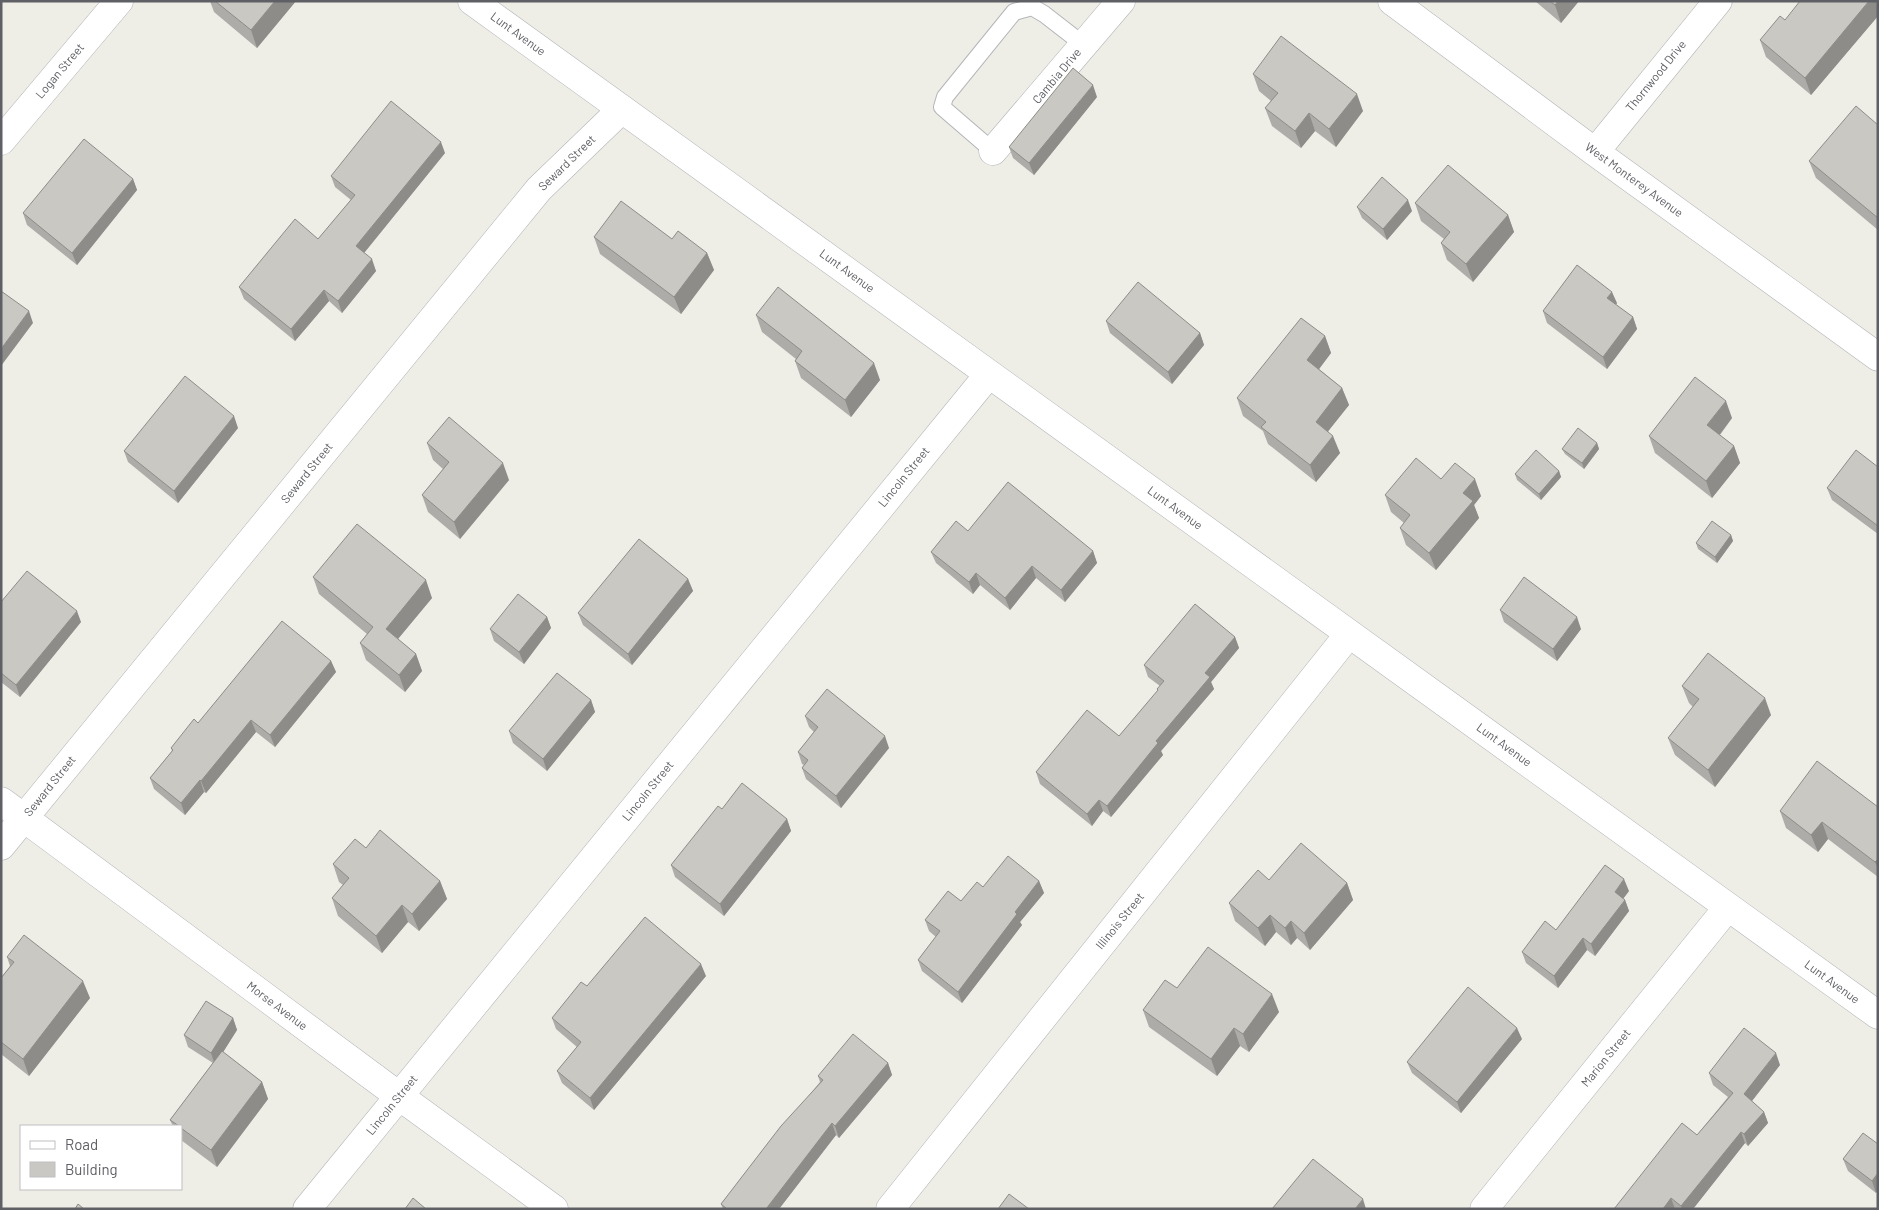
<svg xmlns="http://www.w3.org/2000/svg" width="1879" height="1210" viewBox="0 0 1879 1210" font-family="Barlow,sans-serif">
<rect width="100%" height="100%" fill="#eeede6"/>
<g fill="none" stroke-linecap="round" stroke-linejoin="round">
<g stroke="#b3b5b9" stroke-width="18">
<path id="lane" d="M 993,151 L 942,107 L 945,97 L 1014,12 L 1032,7 L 1044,14 L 1084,45"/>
</g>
<g stroke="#b3b5b9" stroke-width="29">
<path id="street" d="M 472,1 L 1878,1015
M 1392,1 L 1595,152 L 1878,357
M 1,141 L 119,1
M 993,151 L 1121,1
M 1595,152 L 1718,1
M 1,801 L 399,1096 L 554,1209
M 1,846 L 539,189 L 622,109
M 307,1209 L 989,374
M 890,1209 L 1349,634
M 1484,1209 L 1728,907"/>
</g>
<use href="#lane" stroke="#fff" stroke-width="16"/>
<use href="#street" stroke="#fff" stroke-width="28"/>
</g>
<path fill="#aeaca8" d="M 210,1 L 296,1 L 257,48 L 214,12 Z
M 1535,1 L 1579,1 L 1561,23 Z
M 1878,1 L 1878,16 L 1811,95 L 1766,57 L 1760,40 L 1785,20 Z
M 1253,74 L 1363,111 L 1336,147 L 1315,131 L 1301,148 L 1272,126 L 1265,108 L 1271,101 L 1259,91 Z
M 1097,97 L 1034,175 L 1013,158 L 1009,147 Z
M 1878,125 L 1878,230 L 1816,178 L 1809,161 Z
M 445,153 L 364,253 L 376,271 L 342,313 L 329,301 L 295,341 L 244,299 L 239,287 L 318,239 L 351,200 L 335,187 L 331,176 Z
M 133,179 L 137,190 L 77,265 L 27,225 L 23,213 Z
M 1415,203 L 1508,215 L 1514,232 L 1473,282 L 1447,260 L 1441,243 L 1444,239 L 1421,221 Z
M 1357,207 L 1412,211 L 1387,240 L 1362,218 Z
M 594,237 L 672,239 L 707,253 L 714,270 L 681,314 L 600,254 Z
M 1617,303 L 1616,305 L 1633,317 L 1637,329 L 1607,369 L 1547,323 L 1543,311 Z
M 756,315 L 880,380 L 851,417 L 801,378 L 795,361 L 796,359 L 762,332 Z
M 1106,321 L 1200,333 L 1204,345 L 1172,384 L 1110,333 Z
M 1325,336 L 1331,353 L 1319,369 L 1342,388 L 1349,405 L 1328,431 L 1340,453 L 1316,482 L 1268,444 L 1263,431 L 1243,416 L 1237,398 Z
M 1732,418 L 1720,435 L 1734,446 L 1740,463 L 1712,498 L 1655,453 L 1649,436 Z
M 238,428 L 178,503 L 128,462 L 124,451 Z
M 427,443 L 509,480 L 460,539 L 428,512 L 422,495 L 443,469 L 433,460 Z
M 1597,443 L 1599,449 L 1584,469 L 1565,454 L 1562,449 Z
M 1878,467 L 1878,534 L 1832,500 L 1827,488 Z
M 1559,471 L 1561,477 L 1541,500 L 1517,480 L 1515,474 Z
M 1441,479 L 1481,496 L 1474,505 L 1479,518 L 1436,570 L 1406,545 L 1400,528 L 1404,523 L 1391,512 L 1385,495 Z
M 968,531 L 1093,551 L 1097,563 L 1065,602 L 1036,578 L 1010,610 L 980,585 L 973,594 L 936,563 L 931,552 Z
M 1731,535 L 1733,541 L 1717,563 L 1698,549 L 1696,543 Z
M 313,577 L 432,598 L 398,639 L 416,654 L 422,671 L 405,692 L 366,660 L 360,643 L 367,634 L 319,594 Z
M 688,579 L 693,591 L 632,665 L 583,625 L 578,613 Z
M 1,602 L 81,622 L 20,697 L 1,682 Z
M 1500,610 L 1581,629 L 1557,661 L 1504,622 Z
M 547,617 L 551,628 L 524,664 L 494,641 L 490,629 Z
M 1235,637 L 1239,648 L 1211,682 L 1214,689 L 1161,751 L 1163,755 L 1111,817 L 1103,811 L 1092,826 L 1040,784 L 1036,772 L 1119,736 L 1158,691 L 1157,689 L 1160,686 L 1148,677 L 1144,665 Z
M 331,661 L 336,672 L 275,747 L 256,732 L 206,793 L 204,792 L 185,815 L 154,789 L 150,778 L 172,751 L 171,748 L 198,723 Z
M 1682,686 L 1771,715 L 1715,787 L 1675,755 L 1668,738 L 1693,707 L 1689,703 Z
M 591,700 L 595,712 L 547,771 L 513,743 L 509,731 Z
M 805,716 L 889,748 L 841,808 L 806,779 L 802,768 L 804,765 L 802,764 L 798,752 L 814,732 L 809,727 Z
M 1878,807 L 1878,877 L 1828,839 L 1818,852 L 1786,828 L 1780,811 Z
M 722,809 L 787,819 L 791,831 L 724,916 L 675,877 L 671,865 Z
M 366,848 L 440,881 L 447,899 L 419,931 L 408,922 L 382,953 L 338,916 L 332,898 L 343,885 L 339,882 L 333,864 Z
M 1269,880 L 1347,883 L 1353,900 L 1310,950 L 1297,938 L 1291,945 L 1276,932 L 1265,946 L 1235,921 L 1229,903 Z
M 1039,881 L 1044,893 L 1020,922 L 1022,925 L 962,1003 L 922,971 L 918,960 L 936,937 L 929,931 L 925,920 L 961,901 L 983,887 Z
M 1629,891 L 1623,899 L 1625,900 L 1629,911 L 1595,956 L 1587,950 L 1558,988 L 1526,963 L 1522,952 L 1556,930 Z
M 7,957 L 90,998 L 29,1076 L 1,1054 L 1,978 L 10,966 Z
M 706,976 L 594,1110 L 562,1083 L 557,1071 L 577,1047 L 556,1029 L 552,1018 L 587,986 Z
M 1177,988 L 1279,1012 L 1249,1052 L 1240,1046 L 1217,1076 L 1149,1027 L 1143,1010 Z
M 233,1018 L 237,1030 L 223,1052 L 262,1082 L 268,1099 L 217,1167 L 181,1140 L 181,1126 L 173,1126 L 170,1120 L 213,1063 L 188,1047 L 184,1035 Z
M 1522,1039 L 1461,1113 L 1412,1073 L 1407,1062 Z
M 888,1063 L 892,1075 L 839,1138 L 836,1135 L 779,1209 L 723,1209 L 721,1204 L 820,1082 L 818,1076 Z
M 1780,1065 L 1752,1101 L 1764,1112 L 1768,1123 L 1748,1146 L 1745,1143 L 1693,1209 L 1614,1209 L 1697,1135 L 1728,1097 L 1713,1085 L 1709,1073 Z
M 1878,1144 L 1878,1190 L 1876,1193 L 1848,1171 L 1843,1159 Z"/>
<path fill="#8d8c88" d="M 275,1 L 296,1 L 257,48 L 251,30 Z
M 1558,1 L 1579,1 L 1561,23 L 1555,5 Z
M 1869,1 L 1878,1 L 1878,16 L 1811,95 L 1805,78 Z
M 1093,85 L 1097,97 L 1034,175 L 1029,163 Z
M 1357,94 L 1363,111 L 1336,147 L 1329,129 Z
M 1309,113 L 1315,131 L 1301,148 L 1295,131 Z
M 441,142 L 445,153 L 360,258 L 356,246 Z
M 133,179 L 137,190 L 77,265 L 72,253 Z
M 1408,200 L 1412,211 L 1387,240 L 1383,229 Z
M 1508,215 L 1514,232 L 1473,282 L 1466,264 Z
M 707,253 L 714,270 L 681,314 L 674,297 Z
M 372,259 L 376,271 L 342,313 L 338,301 Z
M 324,290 L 329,301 L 295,341 L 291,329 Z
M 1612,292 L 1617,303 L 1612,310 L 1607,298 Z
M 29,311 L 33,323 L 1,366 L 1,349 Z
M 1633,317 L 1637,329 L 1607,369 L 1603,357 Z
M 1200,333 L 1204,345 L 1172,384 L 1168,372 Z
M 1325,336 L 1331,353 L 1313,377 L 1307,360 Z
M 874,363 L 880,380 L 851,417 L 845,400 Z
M 1342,388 L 1349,405 L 1322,439 L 1316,422 Z
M 1726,401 L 1732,418 L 1714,442 L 1707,425 Z
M 234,416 L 238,428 L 178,503 L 174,491 Z
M 1333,436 L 1340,453 L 1316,482 L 1310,465 Z
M 1597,443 L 1599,449 L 1584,469 L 1582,463 Z
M 1734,446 L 1740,463 L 1712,498 L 1706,481 Z
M 503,463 L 509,480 L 460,539 L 454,522 Z
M 1559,471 L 1561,477 L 1541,500 L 1539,494 Z
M 1475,479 L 1481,496 L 1474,505 L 1479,518 L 1436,570 L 1429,553 L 1463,493 Z
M 1731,535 L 1733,541 L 1717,563 L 1715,557 Z
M 1093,551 L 1097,563 L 1065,602 L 1061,590 Z
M 1032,566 L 1036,578 L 1010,610 L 1005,598 Z
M 976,573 L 980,585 L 973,594 L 969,582 Z
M 688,579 L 693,591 L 632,665 L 628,654 Z
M 426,580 L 432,598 L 392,646 L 386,629 Z
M 77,611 L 81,622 L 20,697 L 16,685 Z
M 547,617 L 551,628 L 524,664 L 519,652 Z
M 1577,617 L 1581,629 L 1557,661 L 1553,649 Z
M 1235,637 L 1239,648 L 1211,682 L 1214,689 L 1161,751 L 1163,755 L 1111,817 L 1107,806 L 1205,673 Z
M 416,654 L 422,671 L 405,692 L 399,675 Z
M 331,661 L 336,672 L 275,747 L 270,735 Z
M 1765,698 L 1771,715 L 1715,787 L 1708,770 Z
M 591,700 L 595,712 L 547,771 L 543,759 Z
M 251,720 L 256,732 L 206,793 L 201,781 Z
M 885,736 L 889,748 L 841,808 L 836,796 Z
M 200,780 L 204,792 L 185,815 L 181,803 Z
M 1099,800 L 1103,811 L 1092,826 L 1087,814 Z
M 787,819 L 791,831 L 724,916 L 720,904 Z
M 1822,822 L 1828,839 L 1818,852 L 1811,835 Z
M 1878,859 L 1878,869 L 1875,862 Z
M 1624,879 L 1629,891 L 1619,904 L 1615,892 Z
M 440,881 L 447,899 L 419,931 L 412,914 Z
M 1039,881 L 1044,893 L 1020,922 L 1022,925 L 962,1003 L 958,992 L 1015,912 Z
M 1347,883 L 1353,900 L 1310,950 L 1304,933 Z
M 1625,900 L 1629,911 L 1595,956 L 1591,944 Z
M 402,905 L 408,922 L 382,953 L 376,936 Z
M 1270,915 L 1276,932 L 1265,946 L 1258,928 Z
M 1291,921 L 1297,938 L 1291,945 L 1285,928 Z
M 1583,938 L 1587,950 L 1558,988 L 1554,976 Z
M 701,964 L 706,976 L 594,1110 L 590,1098 Z
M 83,981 L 90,998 L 29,1076 L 23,1059 Z
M 1272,994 L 1279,1012 L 1249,1052 L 1243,1034 Z
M 233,1018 L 237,1030 L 215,1065 L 211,1053 Z
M 1234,1028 L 1240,1046 L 1217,1076 L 1211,1059 Z
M 1517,1028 L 1522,1039 L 1461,1113 L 1457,1102 Z
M 1776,1053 L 1780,1065 L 1748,1106 L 1744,1094 Z
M 888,1063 L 892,1075 L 839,1138 L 835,1126 Z
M 262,1082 L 268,1099 L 217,1167 L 211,1150 Z
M 1764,1112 L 1768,1123 L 1748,1146 L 1744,1134 Z
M 832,1123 L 836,1135 L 779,1209 L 766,1209 Z
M 1741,1132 L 1745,1143 L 1693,1209 L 1682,1209 L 1681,1206 Z
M 1878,1173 L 1878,1190 L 1876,1193 L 1872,1181 Z
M 1671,1198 L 1675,1209 L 1663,1209 Z
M 1363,1199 L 1366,1209 L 1355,1209 Z"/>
<path fill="#cac8c3" stroke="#8d8c88" d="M 215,1 L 275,1 L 251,30 Z
M 1550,1 L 1558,1 L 1555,5 Z
M 1800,1 L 1869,1 L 1805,78 L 1760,40 L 1780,16 L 1785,20 Z
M 1281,36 L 1357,94 L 1329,129 L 1309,113 L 1295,131 L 1265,108 L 1278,93 L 1253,74 Z
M 1073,68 L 1093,85 L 1029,163 L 1009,147 Z
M 391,101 L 441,142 L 356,246 L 372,259 L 338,301 L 324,290 L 291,329 L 239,287 L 295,219 L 318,239 L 355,195 L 331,176 Z
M 1856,106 L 1878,125 L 1878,218 L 1809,161 Z
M 84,139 L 133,179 L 72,253 L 23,213 Z
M 1448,165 L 1508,215 L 1466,264 L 1441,243 L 1450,232 L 1415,203 Z
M 1382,177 L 1408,200 L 1383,229 L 1357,207 Z
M 621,201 L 672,239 L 678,231 L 707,253 L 674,297 L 594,237 Z
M 1577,265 L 1612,292 L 1607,298 L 1633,317 L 1603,357 L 1543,311 Z
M 1138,282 L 1200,333 L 1168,372 L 1106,321 Z
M 778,287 L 874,363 L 845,400 L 795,361 L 802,351 L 756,315 Z
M 1,291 L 29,311 L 1,349 Z
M 1301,318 L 1325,336 L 1307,360 L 1342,388 L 1316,422 L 1333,436 L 1310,465 L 1261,427 L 1266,422 L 1237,398 Z
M 185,376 L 234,416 L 174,491 L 124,451 Z
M 1695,377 L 1726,401 L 1707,425 L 1734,446 L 1706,481 L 1649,436 Z
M 449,417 L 503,463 L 454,522 L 422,495 L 449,462 L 427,443 Z
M 1578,428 L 1597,443 L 1582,463 L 1562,449 Z
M 1536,450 L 1559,471 L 1539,494 L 1515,474 Z
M 1856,450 L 1878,467 L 1878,526 L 1827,488 Z
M 1416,458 L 1441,479 L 1455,463 L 1475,479 L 1463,493 L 1473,501 L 1429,553 L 1400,528 L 1410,515 L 1385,495 Z
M 1008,482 L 1093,551 L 1061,590 L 1032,566 L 1005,598 L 976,573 L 969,582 L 931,552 L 956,521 L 968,531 Z
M 1712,521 L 1731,535 L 1715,557 L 1696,543 Z
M 357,524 L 426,580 L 386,629 L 416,654 L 399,675 L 360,643 L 373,627 L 313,577 Z
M 639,539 L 688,579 L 628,654 L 578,613 Z
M 27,571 L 77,611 L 16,685 L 1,673 L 1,602 Z
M 1524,577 L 1577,617 L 1553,649 L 1500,610 Z
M 518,594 L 547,617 L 519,652 L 490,629 Z
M 1195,604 L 1235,637 L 1205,673 L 1210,677 L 1156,741 L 1158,743 L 1107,806 L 1099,800 L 1087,814 L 1036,772 L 1087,710 L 1119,736 L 1158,690 L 1157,689 L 1164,681 L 1144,665 Z
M 282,621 L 331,661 L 270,735 L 251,720 L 201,781 L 200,780 L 181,803 L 150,778 L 173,750 L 171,748 L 194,719 L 198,723 Z
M 1708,653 L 1765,698 L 1708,770 L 1668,738 L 1699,699 L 1682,686 Z
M 557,673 L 591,700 L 543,759 L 509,731 Z
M 827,689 L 885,736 L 836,796 L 802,768 L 808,760 L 798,752 L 818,727 L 805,716 Z
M 1817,761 L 1878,807 L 1878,859 L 1875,862 L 1822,822 L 1811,835 L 1780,811 Z
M 742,783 L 787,819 L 720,904 L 671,865 L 718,806 L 722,809 Z
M 380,830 L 440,881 L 412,914 L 402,905 L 376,936 L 332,898 L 349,878 L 333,864 L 355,839 L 366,848 Z
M 1301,843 L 1347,883 L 1304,933 L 1291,921 L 1285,928 L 1270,915 L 1258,928 L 1229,903 L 1258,870 L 1269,880 Z
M 1008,856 L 1039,881 L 1015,912 L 1017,914 L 958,992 L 918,960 L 940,931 L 925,920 L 948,891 L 961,901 L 977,882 L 983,887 Z
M 1605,865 L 1624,879 L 1615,892 L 1625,900 L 1591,944 L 1583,938 L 1554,976 L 1522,952 L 1545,921 L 1556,930 Z
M 645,917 L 701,964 L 590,1098 L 557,1071 L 581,1042 L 552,1018 L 581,982 L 587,986 Z
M 24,935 L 83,981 L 23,1059 L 1,1042 L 1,978 L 14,962 L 7,957 Z
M 1208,947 L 1272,994 L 1243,1034 L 1234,1028 L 1211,1059 L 1143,1010 L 1165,980 L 1177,988 Z
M 1468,987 L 1517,1028 L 1457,1102 L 1407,1062 Z
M 206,1001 L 233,1018 L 211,1053 L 184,1035 Z
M 1744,1028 L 1776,1053 L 1744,1094 L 1764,1112 L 1744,1134 L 1741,1132 L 1681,1206 L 1671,1198 L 1663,1209 L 1614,1209 L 1682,1123 L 1697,1135 L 1733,1093 L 1709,1073 Z
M 853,1034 L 888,1063 L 835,1126 L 832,1123 L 766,1209 L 727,1209 L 721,1204 L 781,1126 L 823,1080 L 818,1076 Z
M 222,1051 L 262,1082 L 211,1150 L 181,1128 L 181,1126 L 179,1126 L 170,1120 Z
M 1863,1133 L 1878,1144 L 1878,1173 L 1872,1181 L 1843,1159 Z
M 1313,1159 L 1363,1199 L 1355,1209 L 1272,1209 Z
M 1009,1194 L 1029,1209 L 998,1209 Z
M 413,1198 L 426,1209 L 405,1209 Z
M 78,1204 L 84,1209 L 75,1209 Z"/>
<g text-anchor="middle" stroke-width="4" stroke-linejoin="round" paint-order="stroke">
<g font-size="12" fill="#5e6065" stroke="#fff">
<text transform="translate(518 34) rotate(36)" y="4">Lunt Avenue</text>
<text transform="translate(60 71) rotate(-50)" y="4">Logan Street</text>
<text transform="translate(1057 76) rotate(-50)" y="4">Cambia Drive</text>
<text transform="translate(1656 76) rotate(-51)" y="4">Thornwood Drive</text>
<text transform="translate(567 163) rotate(-44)" y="4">Seward Street</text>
<text transform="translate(1634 180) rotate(36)" y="4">West Monterey Avenue</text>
<text transform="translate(847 271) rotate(36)" y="4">Lunt Avenue</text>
<text transform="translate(307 473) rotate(-51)" y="4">Seward Street</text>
<text transform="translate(904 477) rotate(-51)" y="4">Lincoln Street</text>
<text transform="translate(1175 508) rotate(36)" y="4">Lunt Avenue</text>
<text transform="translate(1504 745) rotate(36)" y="4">Lunt Avenue</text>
<text transform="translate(50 786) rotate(-51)" y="4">Seward Street</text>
<text transform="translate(648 791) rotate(-51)" y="4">Lincoln Street</text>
<text transform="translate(1120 921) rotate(-51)" y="4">Illinois Street</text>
<text transform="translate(1832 982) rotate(36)" y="4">Lunt Avenue</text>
<text transform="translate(277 1006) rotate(37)" y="4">Morse Avenue</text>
<text transform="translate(1606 1058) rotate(-51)" y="4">Marion Street</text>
<text transform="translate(392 1105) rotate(-51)" y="4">Lincoln Street</text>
</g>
</g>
<rect width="1879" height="1210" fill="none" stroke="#5e6065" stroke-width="5"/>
<rect x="20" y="1125" width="162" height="65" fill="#ffffff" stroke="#bfbfc1"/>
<rect x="30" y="1141" width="25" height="8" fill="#ffffff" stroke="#bfbfc1"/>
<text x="65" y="1150" font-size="15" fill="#5e6065">Road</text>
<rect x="30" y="1162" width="25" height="15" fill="#cac8c3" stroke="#bfbfc1"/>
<text x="65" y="1175" font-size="15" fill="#5e6065">Building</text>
</svg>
